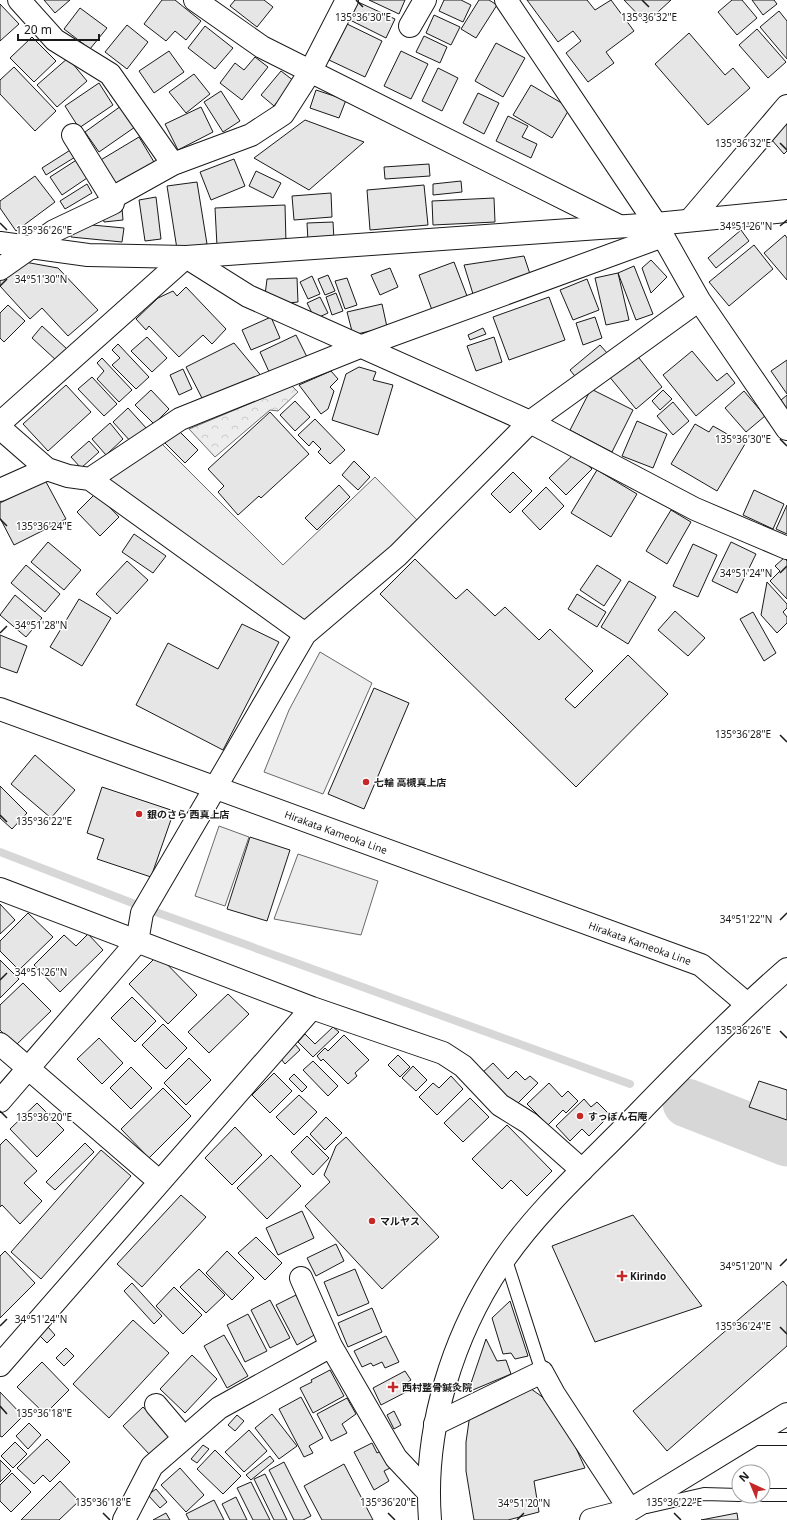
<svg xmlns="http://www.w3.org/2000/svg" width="787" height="1520" viewBox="0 0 787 1520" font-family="'Noto Sans','Noto Sans JP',sans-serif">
<defs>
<pattern id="forest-crowns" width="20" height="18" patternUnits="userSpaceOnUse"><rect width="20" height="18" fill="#ededed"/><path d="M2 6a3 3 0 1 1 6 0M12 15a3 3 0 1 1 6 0" fill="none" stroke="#cbcbcb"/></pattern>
</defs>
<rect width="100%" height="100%" fill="#fff"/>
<path fill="#ededed" stroke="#6a6a6a" d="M 159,441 L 283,565 L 375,477 L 419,522 L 303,626 L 103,479 Z
M 320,652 L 372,683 L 323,794 L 264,772 L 289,710 Z
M 219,826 L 249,837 L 225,906 L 195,896 Z
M 298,854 L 378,881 L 361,935 L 274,919 Z"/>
<path fill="url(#forest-crowns)" stroke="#6a6a6a" d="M 292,386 L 298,392 L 278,411 L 270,410 L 215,457 L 189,429 Z"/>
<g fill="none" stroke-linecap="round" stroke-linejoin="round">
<path stroke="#d7d7d7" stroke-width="8" d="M 0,852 L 153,911 L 630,1084"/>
<path stroke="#d7d7d7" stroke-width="49" d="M 687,1103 L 787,1142"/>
</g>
<path fill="#e6e6e6" stroke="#1a1a1a" d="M 44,0 L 70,0 L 55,13 Z
M 162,0 L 175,0 L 201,21 L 186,40 L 175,31 L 166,41 L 144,24 Z
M 235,0 L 264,0 L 273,7 L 257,27 L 230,6 Z
M 369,0 L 405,0 L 399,14 Z
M 444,0 L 461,0 L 471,5 L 463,22 L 439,11 Z
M 479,0 L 489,0 L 497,5 L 476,38 L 461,29 Z
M 527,0 L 587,0 L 595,10 L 611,0 L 634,31 L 606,52 L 614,63 L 588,82 L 566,53 L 581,41 L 573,31 L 558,42 Z
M 624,0 L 671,0 L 646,23 Z
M 732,0 L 742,0 L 757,18 L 737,35 L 718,12 Z
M 752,0 L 774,0 L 777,4 L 763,15 Z
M 358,2 L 395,19 L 386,38 L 350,20 Z
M 0,4 L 19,24 L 0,41 Z
M 80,8 L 107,28 L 90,49 L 64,29 Z
M 779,11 L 787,21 L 787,59 L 760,27 Z
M 434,15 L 460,27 L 451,45 L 426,33 Z
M 347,24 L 382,41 L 365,77 L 329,60 Z
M 127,25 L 148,42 L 127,69 L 105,52 Z
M 205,26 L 233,48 L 215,69 L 188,48 Z
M 757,29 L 786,62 L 768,78 L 739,45 Z
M 689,33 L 725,75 L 733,68 L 750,88 L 708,125 L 655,64 Z
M 424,36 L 447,47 L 440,63 L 416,52 Z
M 32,37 L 56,61 L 34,82 L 10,58 Z
M 496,43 L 525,58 L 503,97 L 475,81 Z
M 169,51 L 184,72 L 154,93 L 139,71 Z
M 401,51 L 428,64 L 411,99 L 384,86 Z
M 255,57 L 268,67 L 242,100 L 220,83 L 235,63 L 244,70 Z
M 68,58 L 87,81 L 57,107 L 37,85 Z
M 14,67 L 56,111 L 35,131 L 0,94 L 0,80 Z
M 438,68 L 458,78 L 442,111 L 422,101 Z
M 281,71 L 294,81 L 274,106 L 261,95 Z
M 194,74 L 210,94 L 186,113 L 169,92 Z
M 99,83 L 113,105 L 79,128 L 65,106 Z
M 531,85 L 570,108 L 552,138 L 513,115 Z
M 316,90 L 346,100 L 339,118 L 310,108 Z
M 221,91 L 240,121 L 223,132 L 204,102 Z
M 478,93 L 499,103 L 484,134 L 463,123 Z
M 121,106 L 135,127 L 99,152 L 85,132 Z
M 201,107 L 213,132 L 178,150 L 165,124 Z
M 508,116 L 528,126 L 522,137 L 537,144 L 531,158 L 496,141 Z
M 305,120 L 364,142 L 309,190 L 254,158 Z
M 787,124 L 787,151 L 784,154 L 771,139 Z
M 139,137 L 154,162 L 114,186 L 99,161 Z
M 75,147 L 80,154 L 46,175 L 42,168 Z
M 78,159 L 90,176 L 62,195 L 50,177 Z
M 234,159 L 245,186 L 211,200 L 200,172 Z
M 429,164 L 430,176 L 385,179 L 384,167 Z
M 256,171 L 281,183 L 273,198 L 249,186 Z
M 35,176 L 55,202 L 16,231 L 0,208 L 0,201 Z
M 461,181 L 462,192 L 433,195 L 433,184 Z
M 197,182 L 207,244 L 177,249 L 167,186 Z
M 87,184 L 92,193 L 65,209 L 60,201 Z
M 424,185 L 428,225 L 370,230 L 367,190 Z
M 331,193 L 332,217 L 294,220 L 292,196 Z
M 156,197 L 161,239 L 145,241 L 139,200 Z
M 494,198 L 495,222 L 433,225 L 432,201 Z
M 285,205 L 286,243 L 217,246 L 215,208 Z
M 122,208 L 123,220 L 104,222 L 103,216 Z
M 333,222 L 334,240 L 308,241 L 307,223 Z
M 92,225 L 124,228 L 122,242 L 71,237 L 72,231 Z
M 741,230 L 749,241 L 716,268 L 708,258 Z
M 785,235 L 787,238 L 787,280 L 764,253 Z
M 754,245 L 773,269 L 729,306 L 709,282 Z
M 524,256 L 530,274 L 473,294 L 464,265 Z
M 651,260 L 667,277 L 651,293 L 642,268 Z
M 19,261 L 58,268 L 98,310 L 68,336 L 42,308 L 30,319 L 0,286 L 0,278 Z
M 454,262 L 467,296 L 432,310 L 419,275 Z
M 634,266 L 653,314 L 636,320 L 618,273 Z
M 390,268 L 398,287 L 380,295 L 371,275 Z
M 618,273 L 629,320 L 606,325 L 595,278 Z
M 328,275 L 335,291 L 325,295 L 318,279 Z
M 312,276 L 320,294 L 308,299 L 300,282 Z
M 297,278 L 298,302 L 279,304 L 265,295 L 267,279 Z
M 347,278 L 357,305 L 345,309 L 335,281 Z
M 587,279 L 599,310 L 573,320 L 560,290 Z
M 186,287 L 226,329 L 212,344 L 203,335 L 179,357 L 149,326 L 146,330 L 136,319 L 158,298 L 173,291 L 177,296 Z
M 336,293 L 343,311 L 332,315 L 326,297 Z
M 320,297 L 328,313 L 315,319 L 307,303 Z
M 549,297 L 565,340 L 509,360 L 493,317 Z
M 382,304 L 387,327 L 353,335 L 347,312 Z
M 8,305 L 25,321 L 4,342 L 0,338 L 0,313 Z
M 271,317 L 280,338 L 251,350 L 242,330 Z
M 595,317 L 602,338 L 583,345 L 576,323 Z
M 42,326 L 67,349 L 57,361 L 32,338 Z
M 483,328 L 486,334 L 470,340 L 468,335 Z
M 296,335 L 307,357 L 270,374 L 260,352 Z
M 147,337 L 167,358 L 152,372 L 131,351 Z
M 494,337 L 502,362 L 476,371 L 467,346 Z
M 234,343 L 263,378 L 204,402 L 186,367 Z
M 118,344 L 149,377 L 136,389 L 112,365 L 120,358 L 112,350 Z
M 600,345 L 608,354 L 578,380 L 570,370 Z
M 692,351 L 717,381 L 727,373 L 735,383 L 696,416 L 663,375 Z
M 635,353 L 662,387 L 636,409 L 608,375 Z
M 102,358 L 132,390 L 119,402 L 97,379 L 104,371 L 97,363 Z
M 787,360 L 787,394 L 771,371 Z
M 359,367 L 376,372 L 373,380 L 393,385 L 378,435 L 332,420 L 346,374 Z
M 183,369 L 192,389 L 179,395 L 170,375 Z
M 331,371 L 338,379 L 330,387 L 334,391 L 328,409 L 321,414 L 299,385 Z
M 92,377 L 117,404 L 104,416 L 78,389 Z
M 66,385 L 91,412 L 48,451 L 23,424 Z
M 591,389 L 633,410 L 612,452 L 570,430 Z
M 151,390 L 169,409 L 154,424 L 135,405 Z
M 663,390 L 672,399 L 660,410 L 652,401 Z
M 744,391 L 765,416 L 746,432 L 725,408 Z
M 787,395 L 787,409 L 781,400 Z
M 295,401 L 310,417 L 295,431 L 280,415 Z
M 673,402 L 689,421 L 673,435 L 657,416 Z
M 128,408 L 147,429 L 132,443 L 113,422 Z
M 270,412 L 309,454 L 261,498 L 259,496 L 238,515 L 218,492 L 224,486 L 208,469 Z
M 315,419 L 345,450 L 330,464 L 318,452 L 321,449 L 313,441 L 309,446 L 298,435 Z
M 637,421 L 667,434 L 653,468 L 622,456 Z
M 110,423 L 123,439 L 106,455 L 92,439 Z
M 695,424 L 709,432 L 713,426 L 745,444 L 717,491 L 671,464 Z
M 178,430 L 198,450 L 185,463 L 165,443 Z
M 89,441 L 99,452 L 81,468 L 71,457 Z
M 575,453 L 592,469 L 566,495 L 549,478 Z
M 354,461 L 370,477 L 358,490 L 342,475 Z
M 597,470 L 637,494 L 611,537 L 571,513 Z
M 513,472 L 532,491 L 510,513 L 491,494 Z
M 45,480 L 66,519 L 14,545 L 0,518 L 0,503 Z
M 339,485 L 350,497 L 317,530 L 305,518 Z
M 546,487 L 564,506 L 540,530 L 522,511 Z
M 754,490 L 784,504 L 773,529 L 743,515 Z
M 96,493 L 119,517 L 100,536 L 77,512 Z
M 787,505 L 787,534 L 776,529 Z
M 671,510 L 691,522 L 667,564 L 646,551 Z
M 134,534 L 166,556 L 153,573 L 122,552 Z
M 48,542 L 81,570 L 64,590 L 31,562 Z
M 731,542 L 756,554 L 737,593 L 712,581 Z
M 693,544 L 717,555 L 698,597 L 673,586 Z
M 784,558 L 787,561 L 787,599 L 770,581 L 780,571 L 775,566 Z
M 415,559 L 456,599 L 467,589 L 495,616 L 505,607 L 539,640 L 550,629 L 593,671 L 565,699 L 575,708 L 628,655 L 668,694 L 576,787 L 380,594 Z
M 127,561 L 148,580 L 117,614 L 96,594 Z
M 26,565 L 60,594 L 45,612 L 11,583 Z
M 597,565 L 621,580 L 604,606 L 580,590 Z
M 629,581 L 656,597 L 628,644 L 601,627 Z
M 767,582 L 787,604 L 787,608 L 783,612 L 787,617 L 787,623 L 777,633 L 761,615 Z
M 577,594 L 606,612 L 597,627 L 568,609 Z
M 15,595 L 42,618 L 26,637 L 0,615 Z
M 79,599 L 111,618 L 82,666 L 50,647 Z
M 675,611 L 705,638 L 688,656 L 658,630 Z
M 753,612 L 776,653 L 764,661 L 740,619 Z
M 242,624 L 279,642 L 223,750 L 136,705 L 168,643 L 218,669 Z
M 0,635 L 27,646 L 17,673 L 0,667 Z
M 374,688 L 409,703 L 364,809 L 328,794 Z
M 35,755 L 75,790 L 51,818 L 11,784 Z
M 0,786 L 27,813 L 12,829 L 0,818 Z
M 102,787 L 174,811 L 151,877 L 97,859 L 104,839 L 87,833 Z
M 250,837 L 290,850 L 267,921 L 227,909 Z
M 0,904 L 15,920 L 0,934 Z
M 28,913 L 53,937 L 19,970 L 0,951 L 0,941 Z
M 88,934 L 103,950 L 60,992 L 34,965 L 64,935 L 76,946 Z
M 158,955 L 197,995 L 168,1024 L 129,984 Z
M 0,960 L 19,979 L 0,998 Z
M 23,983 L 51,1011 L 15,1046 L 0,1030 L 0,1005 Z
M 228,994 L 249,1014 L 209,1053 L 188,1032 Z
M 132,997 L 156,1021 L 135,1042 L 111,1018 Z
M 163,1024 L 187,1048 L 166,1069 L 142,1045 Z
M 333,1027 L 339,1032 L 313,1057 L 298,1042 L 305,1034 L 315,1044 Z
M 344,1035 L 369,1060 L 355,1073 L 357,1076 L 348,1084 L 323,1059 L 321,1061 L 317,1056 L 325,1048 L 328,1051 Z
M 99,1038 L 123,1063 L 102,1084 L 77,1059 Z
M 295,1044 L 300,1050 L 285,1064 L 281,1059 Z
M 398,1055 L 410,1067 L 400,1077 L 388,1065 Z
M 189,1058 L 211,1080 L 186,1105 L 164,1083 Z
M 313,1061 L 338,1086 L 328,1096 L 303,1070 Z
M 493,1063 L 508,1079 L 516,1071 L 525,1080 L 530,1076 L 538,1083 L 515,1106 L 482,1073 Z
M 413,1066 L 427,1080 L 416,1091 L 402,1078 Z
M 131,1067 L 152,1088 L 131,1109 L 110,1088 Z
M 274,1073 L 292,1091 L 270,1113 L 252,1095 Z
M 294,1074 L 307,1087 L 302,1092 L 289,1079 Z
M 451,1076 L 463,1089 L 437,1115 L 419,1097 L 433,1083 L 439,1088 Z
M 759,1081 L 787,1090 L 787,1120 L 749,1107 Z
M 549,1083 L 562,1097 L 568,1091 L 578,1101 L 566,1113 L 563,1110 L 548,1125 L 527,1104 Z
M 163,1088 L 191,1116 L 149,1158 L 121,1129 Z
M 299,1095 L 317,1112 L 294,1135 L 276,1117 Z
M 470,1098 L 489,1117 L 463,1142 L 444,1123 Z
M 584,1099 L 591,1107 L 597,1102 L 610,1115 L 589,1136 L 582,1129 L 570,1141 L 556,1126 Z
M 37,1103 L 64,1130 L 37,1157 L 10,1129 Z
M 326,1117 L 342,1133 L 325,1150 L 310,1134 Z
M 507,1125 L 552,1171 L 527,1196 L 511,1180 L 502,1189 L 472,1159 Z
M 235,1127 L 262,1155 L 232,1185 L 205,1158 Z
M 307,1136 L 329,1158 L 313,1175 L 291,1152 Z
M 346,1137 L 439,1237 L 382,1289 L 305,1206 L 330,1182 L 324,1175 L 336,1146 Z
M 6,1139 L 37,1171 L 24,1183 L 42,1201 L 20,1224 L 2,1205 L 0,1207 L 0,1145 Z
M 85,1143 L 94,1152 L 55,1190 L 46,1182 Z
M 101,1150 L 131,1176 L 41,1279 L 11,1252 Z
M 271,1155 L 301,1186 L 267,1219 L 237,1188 Z
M 181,1195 L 206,1217 L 142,1287 L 117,1264 Z
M 302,1211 L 314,1238 L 278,1255 L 266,1228 Z
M 633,1215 L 702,1306 L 595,1342 L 552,1246 Z
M 256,1237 L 282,1263 L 265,1280 L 238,1253 Z
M 336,1244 L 344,1261 L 316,1276 L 307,1258 Z
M 5,1251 L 35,1283 L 0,1318 L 0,1256 Z
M 227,1251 L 254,1278 L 232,1300 L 206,1273 Z
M 199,1269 L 225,1295 L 206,1313 L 180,1287 Z
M 355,1269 L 369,1303 L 338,1316 L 324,1282 Z
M 783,1281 L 787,1286 L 787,1346 L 667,1451 L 633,1411 Z
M 132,1283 L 162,1316 L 154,1324 L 124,1291 Z
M 174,1287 L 202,1315 L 183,1334 L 156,1306 Z
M 296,1295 L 316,1334 L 297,1345 L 276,1305 Z
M 270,1300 L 290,1338 L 270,1348 L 251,1310 Z
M 510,1301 L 528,1356 L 515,1359 L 511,1353 L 503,1354 L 492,1318 Z
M 372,1308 L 382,1332 L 348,1347 L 338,1323 Z
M 248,1314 L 267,1351 L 245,1362 L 227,1325 Z
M 133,1320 L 169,1353 L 109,1418 L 73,1384 Z
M 48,1327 L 55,1335 L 47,1343 L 39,1335 Z
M 224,1335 L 248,1376 L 227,1388 L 204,1346 Z
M 386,1336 L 399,1362 L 385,1368 L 382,1362 L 373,1366 L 371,1363 L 362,1367 L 354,1351 Z
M 486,1339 L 497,1361 L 506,1360 L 511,1374 L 468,1392 Z
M 66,1348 L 74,1356 L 64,1366 L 56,1358 Z
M 192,1355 L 217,1379 L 185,1413 L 160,1389 Z
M 42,1362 L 69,1390 L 45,1414 L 17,1387 Z
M 330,1370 L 344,1396 L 313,1413 L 300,1388 L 312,1382 L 311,1380 Z
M 405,1371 L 411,1380 L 405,1384 L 408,1391 L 381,1405 L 373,1388 Z
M 527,1386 L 541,1396 L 554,1409 L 571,1437 L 585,1468 L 534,1481 L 539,1512 L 508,1520 L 474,1520 L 466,1471 L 466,1442 L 470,1414 Z
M 0,1392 L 23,1416 L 2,1437 L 0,1436 Z
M 301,1397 L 323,1438 L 309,1446 L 313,1453 L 304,1457 L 279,1409 Z
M 347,1398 L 356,1414 L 342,1424 L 347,1433 L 331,1441 L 317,1414 Z
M 143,1407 L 170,1436 L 150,1455 L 123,1426 Z
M 394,1411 L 401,1425 L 394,1429 L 387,1415 Z
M 272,1414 L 297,1446 L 279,1459 L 255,1428 Z
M 237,1415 L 244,1421 L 235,1431 L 228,1425 Z
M 29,1423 L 41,1435 L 28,1449 L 16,1436 Z
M 249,1430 L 267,1451 L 244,1472 L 225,1452 Z
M 47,1439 L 70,1462 L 50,1482 L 43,1475 L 34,1484 L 17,1468 Z
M 15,1442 L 27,1454 L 13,1468 L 1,1456 Z
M 372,1443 L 377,1453 L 381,1451 L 390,1468 L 384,1471 L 389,1481 L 374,1490 L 354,1452 Z
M 203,1445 L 209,1449 L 197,1463 L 191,1459 Z
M 215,1450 L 241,1476 L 223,1494 L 197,1469 Z
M 270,1456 L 274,1461 L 251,1480 L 246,1475 Z
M 0,1460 L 11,1471 L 0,1482 Z
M 284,1462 L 311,1516 L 303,1520 L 294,1520 L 269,1470 Z
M 344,1464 L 373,1520 L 322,1520 L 304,1486 Z
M 180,1468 L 204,1495 L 186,1512 L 161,1485 Z
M 12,1473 L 31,1492 L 11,1512 L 0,1501 L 0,1485 Z
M 265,1474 L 287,1520 L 274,1520 L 254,1479 Z
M 60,1481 L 79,1501 L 59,1520 L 21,1520 Z
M 251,1482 L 270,1520 L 253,1520 L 237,1488 Z
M 156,1489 L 167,1502 L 160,1508 L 148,1495 Z
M 236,1497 L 247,1520 L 230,1520 L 222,1504 Z
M 214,1500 L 224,1520 L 189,1520 L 186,1514 Z
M 166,1513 L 170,1520 L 153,1520 Z
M 737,1513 L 738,1520 L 701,1520 Z"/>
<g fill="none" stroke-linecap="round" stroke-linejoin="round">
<g stroke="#1a1a1a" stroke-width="14">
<path id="service" d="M 505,1257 L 542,1372
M 752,1439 L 787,1439
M 763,1495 L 787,1495
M 647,1507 L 704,1494 L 739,1495"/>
</g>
<g stroke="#1a1a1a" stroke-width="24">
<path id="minor" d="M 19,0 L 55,40 L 110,74 L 173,164
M 195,0 L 262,47 L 619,226
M 506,0 L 656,224 L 699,300 L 787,429
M 410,26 L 425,0
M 73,135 L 112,198
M 690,220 L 787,106
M 0,269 L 54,231 L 113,203 L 112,198 L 173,164 L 251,135 L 283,114 L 310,72 L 347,0
M 0,423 L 186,257 L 248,296 L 530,422 L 695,509 L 787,548
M 0,428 L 47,469 L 68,476 L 90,479 L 305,634
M 90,479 L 180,419 L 362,346 L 663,236
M 0,490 L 47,469
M 0,889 L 312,1008 L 443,1053 L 463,1066 L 500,1105 L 529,1123 L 582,1170
M 0,1044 L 160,1182
M 0,1101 L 137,942 L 142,913 L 305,634 L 398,555 L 530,422 L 699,300
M 301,1278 L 331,1346
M 0,1365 L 312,1008
M 156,1405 L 184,1438
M 435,1424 L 542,1372 L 554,1394 L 630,1510
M 124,1520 L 152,1466 L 219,1408 L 331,1346 L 396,1458 L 428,1492
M 591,1520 L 630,1510 L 787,1414"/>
</g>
<g stroke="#1a1a1a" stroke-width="24">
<path id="tertiary" d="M 0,243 L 88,255 L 186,257 L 656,224 L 787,211"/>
</g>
<g stroke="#1a1a1a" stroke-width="24">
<path id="primary" d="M 0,709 L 701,965 L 747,1004
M 430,1520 C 423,1429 453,1333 505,1258 C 540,1208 587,1166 630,1122 C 681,1069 732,1017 787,969"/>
</g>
<use href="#service" stroke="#fff" stroke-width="12"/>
<use href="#minor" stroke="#fff" stroke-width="22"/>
<use href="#tertiary" stroke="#fff" stroke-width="22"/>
<use href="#primary" stroke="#fff" stroke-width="22"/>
</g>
<path fill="none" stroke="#1a1a1a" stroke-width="1.5" d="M 356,0 L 363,7M 642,0 L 649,7M 780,143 L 787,150M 0,223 L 7,230M 780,226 L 787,220M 0,286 L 7,279M 780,439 L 787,446M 0,519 L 7,526M 780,573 L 787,566M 0,633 L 7,626M 780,735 L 787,742M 0,815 L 7,822M 780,920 L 787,913M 0,980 L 7,973M 780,1031 L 787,1038M 0,1111 L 7,1118M 780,1266 L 787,1259M 0,1326 L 7,1319M 780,1327 L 787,1334M 0,1406 L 7,1414M 103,1513 L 110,1520M 388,1513 L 395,1520M 674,1513 L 681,1520M 517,1520 L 524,1513"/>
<g fill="#c62828" stroke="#fff" stroke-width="1.5">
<circle cx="366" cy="782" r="4"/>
<circle cx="139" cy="814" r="4"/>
<circle cx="580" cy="1116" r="4"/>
<circle cx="372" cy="1221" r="4"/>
<path d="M620 1270h4v4h4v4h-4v4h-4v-4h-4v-4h4z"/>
<path d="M391 1381h4v4h4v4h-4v4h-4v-4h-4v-4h4z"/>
</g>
<g text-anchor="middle" stroke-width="3" stroke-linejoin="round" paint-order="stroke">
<g font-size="10" font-weight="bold" fill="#1a1a1a" stroke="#fff" text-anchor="start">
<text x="374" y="786">七輪 高槻真上店</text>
<text x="147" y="818">銀のさら 西真上店</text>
<text x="588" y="1120">すっぽん石庵</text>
<text x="380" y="1225">マルヤス</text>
<text x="630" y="1280">Kirindo</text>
<text x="402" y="1391">西村整骨鍼灸院</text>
</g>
<g font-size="10" fill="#1a1a1a" stroke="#fff">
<text transform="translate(336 832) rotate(20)" y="4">Hirakata Kameoka Line</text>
<text transform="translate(640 943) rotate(20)" y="4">Hirakata Kameoka Line</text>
</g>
</g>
<g font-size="10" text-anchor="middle" fill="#1a1a1a" stroke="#fff" stroke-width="3" stroke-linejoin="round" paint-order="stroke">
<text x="363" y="21">135°36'30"E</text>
<text x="649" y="21">135°36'32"E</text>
<text x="743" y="147">135°36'32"E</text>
<text x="746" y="230">34°51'26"N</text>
<text x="44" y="234">135°36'26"E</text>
<text x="41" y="283">34°51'30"N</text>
<text x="743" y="443">135°36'30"E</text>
<text x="44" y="530">135°36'24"E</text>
<text x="746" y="577">34°51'24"N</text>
<text x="41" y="629">34°51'28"N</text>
<text x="743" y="738">135°36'28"E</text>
<text x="44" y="825">135°36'22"E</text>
<text x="746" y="923">34°51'22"N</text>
<text x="41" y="976">34°51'26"N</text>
<text x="743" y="1034">135°36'26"E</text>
<text x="44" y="1121">135°36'20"E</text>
<text x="746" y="1270">34°51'20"N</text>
<text x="41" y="1323">34°51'24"N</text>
<text x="743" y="1330">135°36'24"E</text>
<text x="44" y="1417">135°36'18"E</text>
<text x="103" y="1506">135°36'18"E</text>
<text x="388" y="1506">135°36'20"E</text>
<text x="674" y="1506">135°36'22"E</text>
<text x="524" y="1507">34°51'20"N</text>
</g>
<g transform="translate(751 1484) rotate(316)"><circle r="19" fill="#ffffff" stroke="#a3a3a3"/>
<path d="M0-3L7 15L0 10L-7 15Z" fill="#c62828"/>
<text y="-6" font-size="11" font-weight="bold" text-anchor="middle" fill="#1a1a1a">N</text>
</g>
<path d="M18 34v6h81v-6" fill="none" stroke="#1a1a1a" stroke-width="2"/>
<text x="24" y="34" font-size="12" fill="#1a1a1a" stroke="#ffffff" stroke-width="3" paint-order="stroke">20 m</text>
</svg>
